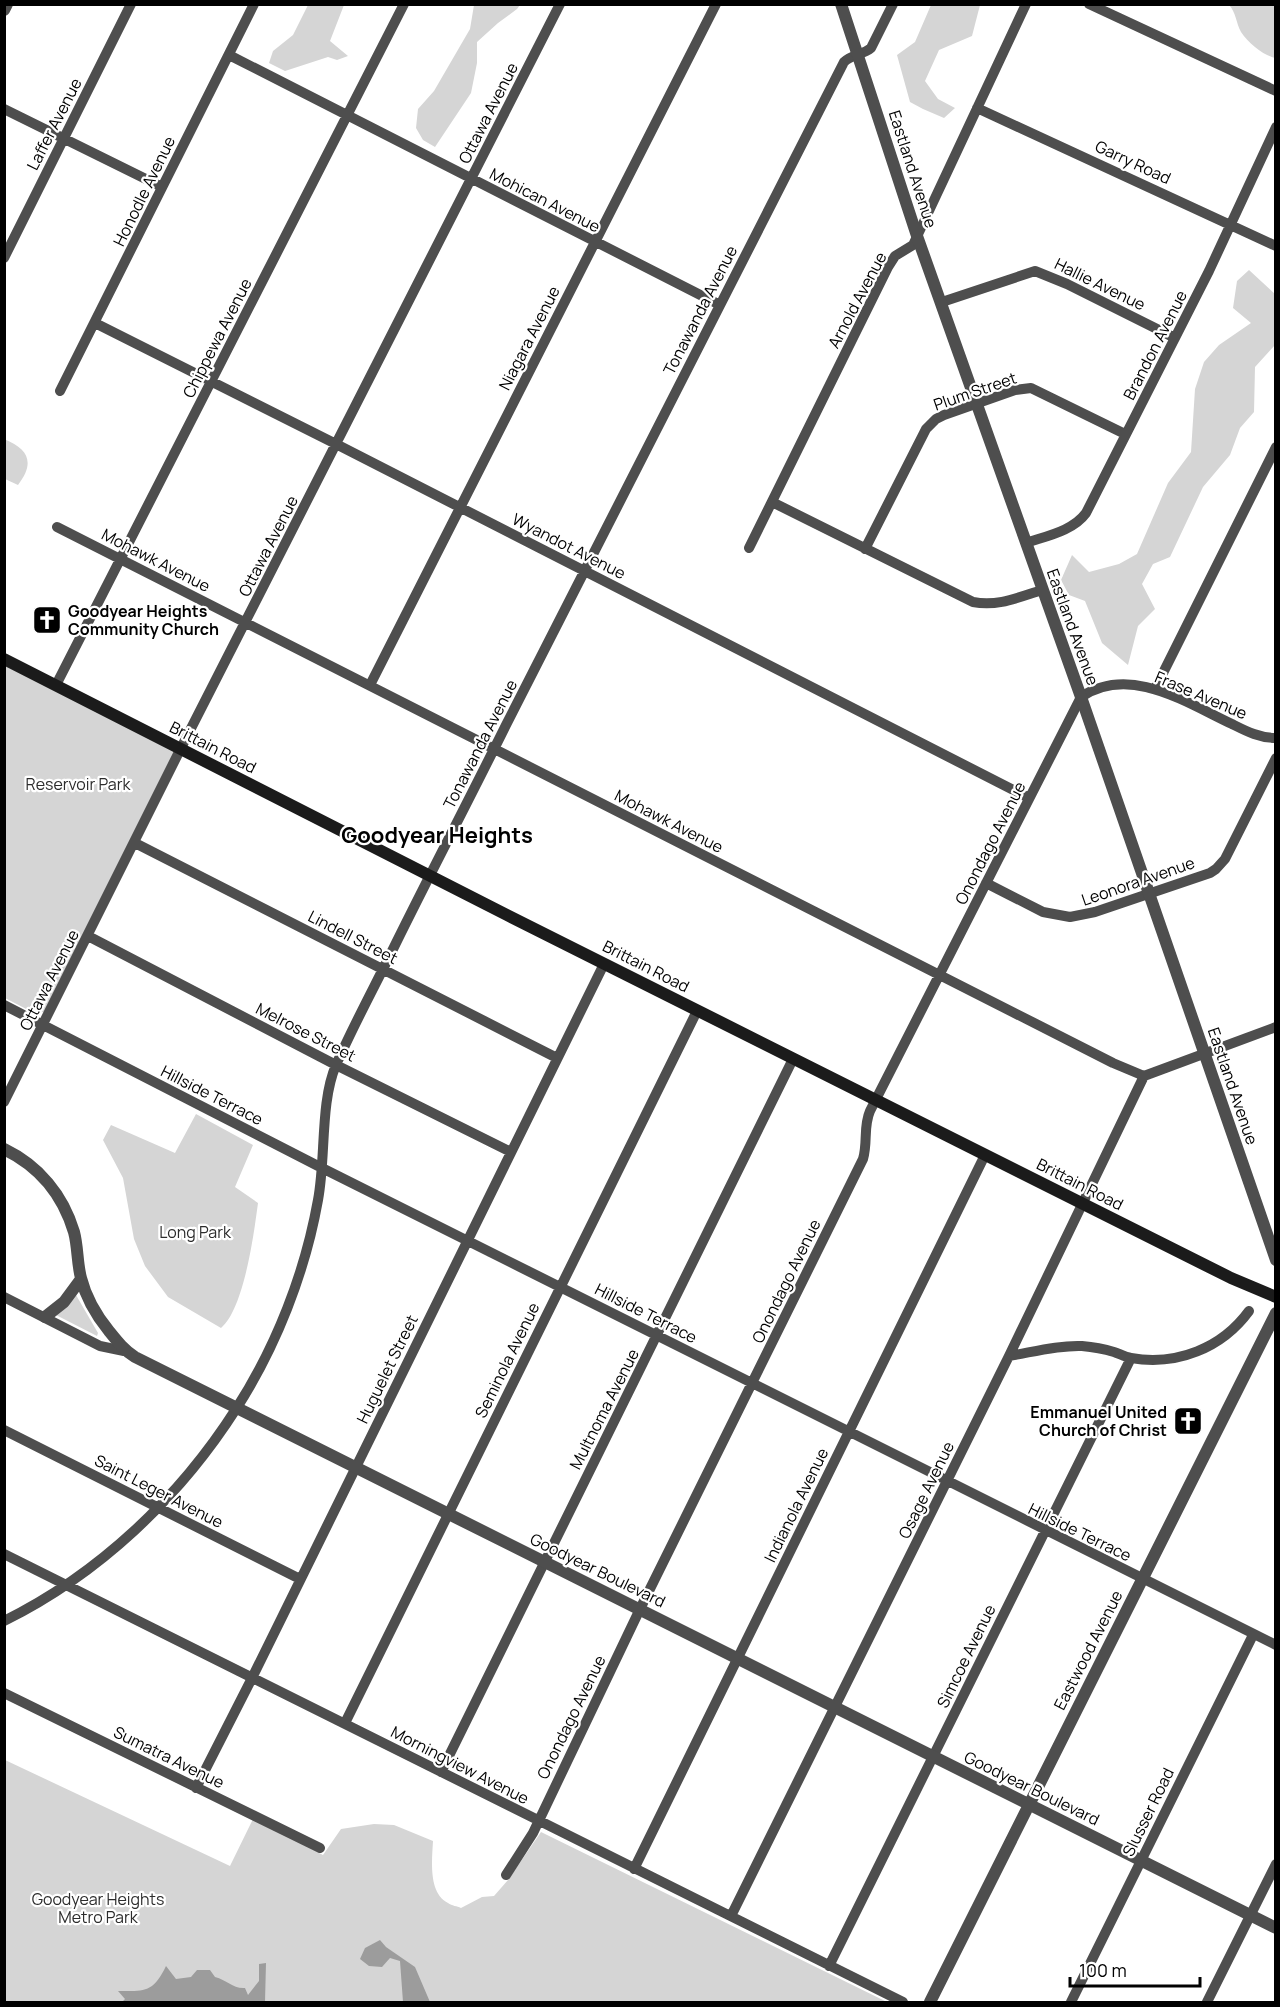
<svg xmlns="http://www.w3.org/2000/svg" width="1280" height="2007" viewBox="0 0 1280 2007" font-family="Manrope,sans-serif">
<rect width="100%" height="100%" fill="#fff"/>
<path fill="#d5d5d5" d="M 308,5 L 344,5 L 330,41 L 348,56 L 337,60 L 328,57 L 285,71 L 269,63 L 273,51 L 293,35 Z
M 474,5 L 520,5 L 517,9 L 498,23 L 477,42 L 477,63 L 471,93 L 435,147 L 423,140 L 416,128 L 418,109 L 434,91 L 470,29 Z
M 931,5 L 980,5 L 972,36 L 939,50 L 925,81 L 938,99 L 955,108 L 944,118 L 923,109 L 910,102 L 897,55 L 915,42 Z
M 1229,5 L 1275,5 L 1275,58 C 1263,55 1248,43 1241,32 C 1236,23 1236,12 1229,5 Z
M 1249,270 L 1275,294 L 1275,345 L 1255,367 L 1254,412 L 1240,428 L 1230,455 L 1203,487 L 1170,557 L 1153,564 L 1142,584 L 1155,609 L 1138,626 L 1128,665 L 1102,643 L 1085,601 L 1069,595 L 1061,580 L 1072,555 L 1089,572 L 1119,564 L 1137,554 L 1168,483 L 1191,452 L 1195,389 L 1204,362 L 1219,345 L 1251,323 L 1233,308 L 1237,281 Z
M 4,439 C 29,449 35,463 18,485 L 5,479 Z
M 4,665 L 173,750 L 175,754 L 45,1012 L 34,1013 L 5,998 Z
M 196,1114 L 253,1145 L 235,1187 L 258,1203 C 254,1233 244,1309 221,1328 L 168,1297 L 145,1266 L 134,1239 L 123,1178 L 103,1140 L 111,1125 L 175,1153 Z
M 76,1295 L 98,1333 L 97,1336 L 56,1315 Z
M 5,1760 L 230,1866 L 253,1819 L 323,1855 L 341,1829 L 374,1824 L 394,1825 L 433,1841 C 432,1860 428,1893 448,1903 C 452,1906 457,1906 461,1908 L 482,1897 L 494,1896 L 508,1880 L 541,1832 L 887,2002 L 5,2002 Z"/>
<path fill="#9c9c9c" d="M 380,1940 L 386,1947 L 415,1967 L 430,2002 L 403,2002 L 400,1961 L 390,1958 L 382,1967 L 369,1966 L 360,1959 L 365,1948 Z
M 266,1963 L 265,2002 L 122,2002 L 125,1999 L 118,1991 C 145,1991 153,1993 166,1966 L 176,1979 L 191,1977 L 197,1970 L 210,1970 L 215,1977 C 227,1980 233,1989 245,1988 L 248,1995 L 259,1981 L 259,1964 Z"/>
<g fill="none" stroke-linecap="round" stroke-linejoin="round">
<path stroke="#4e4e4e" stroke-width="10" d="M 1089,4 L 1276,91
M 229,55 L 720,305
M 977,108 L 1276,246
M 4,109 L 162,187
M 4,258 L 131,4
M 942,302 L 1035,271 L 1067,284 L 1175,338
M 95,323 L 336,444 L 1029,798
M 60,391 L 254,4
M 772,502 L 973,602 C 998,607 1019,597 1042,590
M 57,527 L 1113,1063 L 1144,1076 L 1276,1027
M 1026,543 C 1046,536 1073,531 1086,513 L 1209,271 L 1276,127
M 749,548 L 888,267 L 895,256 L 913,245 L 1026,4
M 865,549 L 926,429 L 936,419 L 944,415 L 1015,390 L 1031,388 L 1125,434
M 56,685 L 404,4
M 370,685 L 716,4
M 1155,689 L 1276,447
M 135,843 L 557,1058
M 986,883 L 1043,912 L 1070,917 L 1095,912 L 1210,873 L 1216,869 L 1225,859 L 1276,758
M 88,936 L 336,1065 L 511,1152
M 4,1005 L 322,1168 L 1276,1645
M 4,1102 L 181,748 L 560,4
M 4,1297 L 100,1346 L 124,1351
M 1009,1356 C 1033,1352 1058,1345 1082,1346 C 1093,1347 1104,1349 1114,1352 C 1120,1354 1125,1357 1131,1358 C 1177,1366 1222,1348 1249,1311
M 4,1430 L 300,1579
M 4,1554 L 903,2002
M 4,1621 C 99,1574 179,1498 236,1409 C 276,1347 305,1273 318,1200 C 326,1158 320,1102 336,1065 C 354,1024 376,984 396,943 C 432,870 470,798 506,725 C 618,504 731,283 844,62 C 852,54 863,55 871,48 L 893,4
M 4,1693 L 320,1848
M 345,1723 L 697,1011
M 441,1772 L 793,1059
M 196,1788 L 252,1678 L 604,964
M 634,1869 L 985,1155
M 506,1875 L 533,1833 L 640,1609 L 863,1159 C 868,1142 863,1127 870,1111 L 1081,697 C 1130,664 1187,703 1232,724 C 1246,731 1259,738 1276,738
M 731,1916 L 1009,1356 L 1144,1076
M 829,1966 L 1131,1358
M 1071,2002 L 1253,1635
M 1207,2002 L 1276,1864"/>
<path stroke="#4e4e4e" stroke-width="12" d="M 841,4 L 917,236 L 1081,697 L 1276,1260
M 4,10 L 7,4
M 4,1149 C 39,1166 63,1195 74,1232 C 78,1247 77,1263 81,1278 C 86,1298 96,1315 109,1331 C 117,1341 124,1350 135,1357 L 1276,1928
M 45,1317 L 64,1302 L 81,1279
M 930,2002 L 1276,1313"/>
<path stroke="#1b1b1b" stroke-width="12" d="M 4,659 L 507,915 L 1231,1278 L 1276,1297"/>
</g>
<defs>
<g id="church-square" transform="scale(1.5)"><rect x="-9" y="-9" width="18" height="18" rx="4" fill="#000" stroke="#fff"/><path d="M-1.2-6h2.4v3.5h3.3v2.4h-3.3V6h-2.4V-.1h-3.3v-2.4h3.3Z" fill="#fff"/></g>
</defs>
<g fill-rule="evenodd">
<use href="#church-square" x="47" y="620"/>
<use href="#church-square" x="1188" y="1421"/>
</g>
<g text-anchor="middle" stroke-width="4.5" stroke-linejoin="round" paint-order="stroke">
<g font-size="16" fill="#000" stroke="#fff">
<text transform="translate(488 113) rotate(-63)" y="6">Ottawa Avenue</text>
<text transform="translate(54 124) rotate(-63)" y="6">Laffer Avenue</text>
<text transform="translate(1133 162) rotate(25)" y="6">Garry Road</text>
<text transform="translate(913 169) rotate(72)" y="6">Eastland Avenue</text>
<text transform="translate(144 191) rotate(-64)" y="6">Honodle Avenue</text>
<text transform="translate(545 200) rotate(27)" y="6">Mohican Avenue</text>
<text transform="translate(1100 284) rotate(26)" y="6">Hallie Avenue</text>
<text transform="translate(857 300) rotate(-62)" y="6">Arnold Avenue</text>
<text transform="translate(700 310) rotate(-63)" y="6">Tonawanda Avenue</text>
<text transform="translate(217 338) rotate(-63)" y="6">Chippewa Avenue</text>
<text transform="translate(529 338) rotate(-63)" y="6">Niagara Avenue</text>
<text transform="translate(1155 345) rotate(-63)" y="6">Brandon Avenue</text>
<text transform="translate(975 391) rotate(-19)" y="6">Plum Street</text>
<text transform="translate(268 546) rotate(-63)" y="6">Ottawa Avenue</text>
<text transform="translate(569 546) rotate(27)" y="6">Wyandot Avenue</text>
<text transform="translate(156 560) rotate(27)" y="6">Mohawk Avenue</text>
<text transform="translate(1073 627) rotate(70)" y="6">Eastland Avenue</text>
<text transform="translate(1201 695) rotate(23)" y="6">Frase Avenue</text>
<text transform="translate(480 744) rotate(-63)" y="6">Tonawanda Avenue</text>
<text transform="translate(213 747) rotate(27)" y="6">Brittain Road</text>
<text transform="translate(669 821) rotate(27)" y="6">Mohawk Avenue</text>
<text transform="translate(990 843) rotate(-63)" y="6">Onondago Avenue</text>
<text transform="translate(1138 881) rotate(-19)" y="6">Leonora Avenue</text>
<text transform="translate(353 937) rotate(27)" y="6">Lindell Street</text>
<text transform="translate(646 966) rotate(27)" y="6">Brittain Road</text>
<text transform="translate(49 980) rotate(-63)" y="6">Ottawa Avenue</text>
<text transform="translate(306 1032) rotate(27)" y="6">Melrose Street</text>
<text transform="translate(1233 1086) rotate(71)" y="6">Eastland Avenue</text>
<text transform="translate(212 1095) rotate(27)" y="6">Hillside Terrace</text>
<text transform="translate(1080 1184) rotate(27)" y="6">Brittain Road</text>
<text transform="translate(786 1281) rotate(-64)" y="6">Onondago Avenue</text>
<text transform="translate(646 1313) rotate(27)" y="6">Hillside Terrace</text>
<text transform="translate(507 1360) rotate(-64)" y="6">Seminola Avenue</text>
<text transform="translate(387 1369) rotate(-64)" y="6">Huguelet Street</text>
<text transform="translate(604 1409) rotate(-63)" y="6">Multnoma Avenue</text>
<text transform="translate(926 1490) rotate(-64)" y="6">Osage Avenue</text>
<text transform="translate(159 1491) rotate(27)" y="6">Saint Leger Avenue</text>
<text transform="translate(796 1505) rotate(-64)" y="6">Indianola Avenue</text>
<text transform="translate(1080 1532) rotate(26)" y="6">Hillside Terrace</text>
<text transform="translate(598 1570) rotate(26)" y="6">Goodyear Boulevard</text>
<text transform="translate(1088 1650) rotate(-63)" y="6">Eastwood Avenue</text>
<text transform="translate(966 1656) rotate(-64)" y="6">Simcoe Avenue</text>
<text transform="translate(571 1717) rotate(-64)" y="6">Onondago Avenue</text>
<text transform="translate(169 1757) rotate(26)" y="6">Sumatra Avenue</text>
<text transform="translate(460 1765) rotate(27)" y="6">Morningview Avenue</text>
<text transform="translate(1032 1788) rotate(26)" y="6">Goodyear Boulevard</text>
<text transform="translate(1148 1812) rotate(-64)" y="6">Slusser Road</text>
</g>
<g font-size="16" font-weight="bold" fill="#000" stroke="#fff" text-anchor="start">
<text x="68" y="617">Goodyear Heights<tspan x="68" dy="18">Community Church</tspan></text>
<text x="1167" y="1418" text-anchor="end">Emmanuel United<tspan x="1167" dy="18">Church of Christ</tspan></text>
</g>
<g font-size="16" fill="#2c2c2c" stroke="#fff">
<text x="78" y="790">Reservoir Park</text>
<text x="195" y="1238">Long Park</text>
<text x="98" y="1905">Goodyear Heights<tspan x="98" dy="18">Metro Park</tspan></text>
</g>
<g font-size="22" font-weight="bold" fill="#000" stroke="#fff">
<text x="437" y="843">Goodyear Heights</text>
</g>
</g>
<rect width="1280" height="2007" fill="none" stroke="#000000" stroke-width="12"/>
<path d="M1070 1977v9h130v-9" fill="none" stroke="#000000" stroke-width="3"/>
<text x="1079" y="1977" font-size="18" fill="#000000" stroke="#ffffff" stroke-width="4.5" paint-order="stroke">100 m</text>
</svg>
